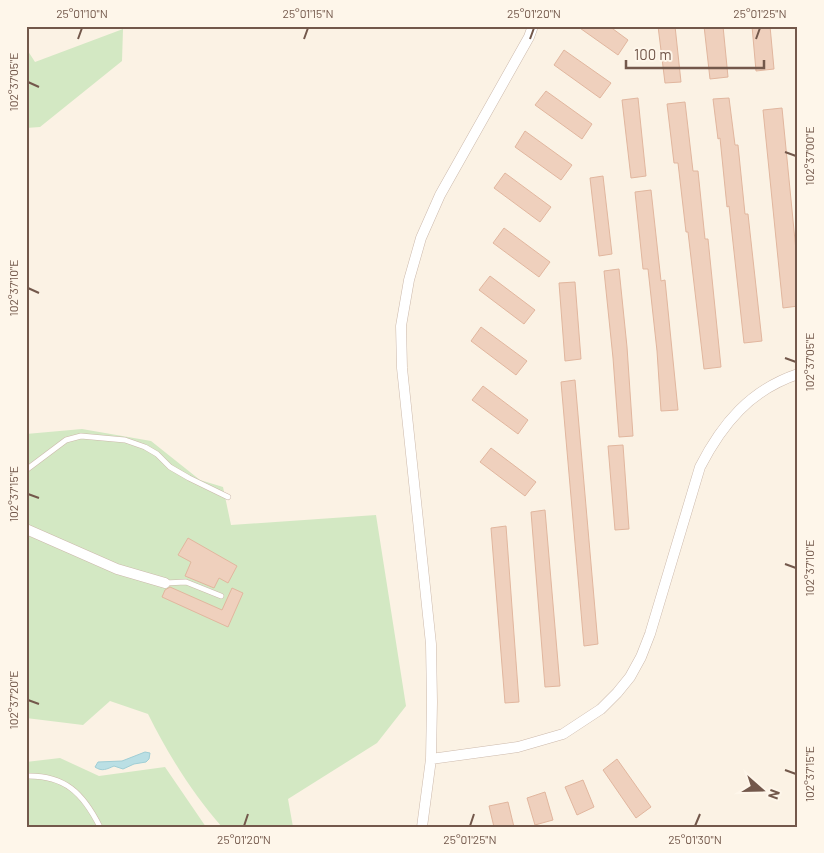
<svg xmlns="http://www.w3.org/2000/svg" width="824" height="853" viewBox="0 0 824 853" font-family="Barlow,sans-serif">
<rect width="100%" height="100%" fill="#fbf2e4"/>
<path fill="#d3e8c3" d="M 123,29 L 122,61 L 40,127 L 26,128 L 26,48 L 35,62 Z
M 82,429 L 151,441 L 200,480 L 223,487 L 231,525 L 376,515 L 406,706 L 377,743 L 288,799 L 293,827 L 222,827 C 192,793 168,754 148,714 L 110,701 L 83,725 L 26,718 L 26,434 Z
M 60,758 L 99,776 L 165,767 L 206,827 L 26,827 L 26,762 Z"/>
<path fill="#badfe4" stroke="#a0ced5" d="M 145,752 L 150,753 L 149,759 L 146,762 L 134,764 L 123,769 L 114,766 C 107,769 102,772 95,767 L 98,762 L 122,761 Z"/>
<path fill="#efd0bd" stroke="#e1b69e" d="M 577,26 L 609,26 L 628,40 L 618,55 Z
M 658,26 L 675,26 L 681,82 L 665,83 Z
M 704,26 L 723,26 L 728,77 L 710,79 Z
M 752,26 L 770,26 L 774,69 L 756,71 Z
M 564,50 L 611,83 L 600,98 L 554,65 Z
M 546,91 L 592,124 L 582,139 L 535,105 Z
M 638,98 L 646,176 L 631,178 L 622,100 Z
M 729,98 L 735,145 L 738,145 L 745,214 L 748,214 L 762,341 L 744,343 L 729,206 L 727,207 L 720,138 L 718,139 L 713,99 Z
M 685,102 L 693,171 L 698,171 L 705,239 L 708,239 L 721,367 L 704,369 L 688,232 L 686,232 L 678,163 L 674,163 L 667,104 Z
M 782,108 L 798,271 L 798,306 L 783,308 L 763,110 Z
M 525,131 L 572,165 L 561,180 L 515,147 Z
M 505,173 L 551,207 L 540,222 L 494,188 Z
M 603,176 L 612,254 L 599,256 L 590,178 Z
M 651,190 L 661,281 L 665,280 L 678,410 L 661,411 L 657,351 L 648,269 L 643,269 L 635,192 Z
M 504,228 L 550,262 L 539,277 L 493,243 Z
M 619,269 L 627,347 L 633,436 L 619,437 L 613,358 L 604,271 Z
M 490,276 L 535,310 L 524,324 L 479,290 Z
M 575,282 L 581,359 L 565,361 L 559,283 Z
M 481,327 L 527,361 L 516,375 L 471,341 Z
M 575,380 L 598,644 L 584,646 L 561,382 Z
M 483,386 L 528,420 L 518,434 L 472,400 Z
M 623,445 L 629,529 L 615,530 L 608,446 Z
M 491,448 L 536,482 L 525,496 L 480,462 Z
M 545,510 L 560,686 L 545,687 L 531,512 Z
M 506,526 L 519,702 L 505,703 L 491,528 Z
M 188,538 L 237,566 L 228,583 L 219,578 L 214,588 L 185,576 L 191,562 L 178,555 Z
M 170,587 L 222,610 L 232,588 L 243,593 L 228,627 L 162,597 L 165,590 Z
M 617,759 L 651,807 L 636,818 L 603,770 Z
M 583,780 L 594,807 L 577,815 L 565,787 Z
M 545,792 L 553,820 L 535,825 L 527,798 Z
M 508,802 L 514,827 L 494,827 L 489,806 Z"/>
<g fill="none" stroke-linecap="round" stroke-linejoin="round">
<g stroke="#ccb9ab" stroke-width="6">
<path id="service" d="M 26,470 L 66,440 L 81,436 L 125,440 L 145,447 L 157,454 L 170,467 L 189,478 L 228,497
M 165,583 L 186,582 L 221,596
M 26,776 C 65,775 83,793 100,827"/>
</g>
<g stroke="#ccb9ab" stroke-width="11">
<path id="minor" d="M 26,529 L 117,569 L 165,583
M 431,759 L 518,747 L 563,734 L 601,709 L 617,693 L 630,677 L 641,657 L 650,634 L 700,467 C 722,424 750,390 798,374
M 422,827 L 431,759 L 432,702 L 431,644 L 402,368 L 401,326 L 409,280 L 421,238 L 440,195 L 529,37 L 533,26"/>
</g>
<use href="#service" stroke="#fff" stroke-width="5"/>
<use href="#minor" stroke="#fff" stroke-width="10"/>
</g>
<path fill="none" stroke="#73584b" stroke-width="2" d="M 78,39 L 82,28M 304,39 L 308,28M 530,39 L 534,28M 756,39 L 760,28M 28,82 L 39,87M 785,152 L 796,156M 28,288 L 39,293M 785,358 L 796,362M 28,494 L 39,498M 785,564 L 796,568M 28,700 L 39,704M 785,770 L 796,774M 244,826 L 248,814M 470,826 L 474,814M 695,826 L 700,814"/>
<rect width="824" height="853" fill="none" stroke="#fef6ea" stroke-width="55"/>
<g transform="translate(762 790) rotate(110)" stroke="#fef6ea" stroke-width="4" paint-order="stroke">
<path d="M0-4L9 19L0 12L-9 19Z" fill="#73584b"/>
<text y="-8" font-size="14" font-weight="bold" text-anchor="middle" fill="#73584b">N</text>
</g>
<path d="M626 60v8h138v-8" fill="none" stroke="#73584b" stroke-width="2.5"/>
<text x="634" y="60" font-size="15" fill="#73584b" stroke="#fef6ea" stroke-width="4" paint-order="stroke">100 m</text>
<rect x="28" y="28" width="768" height="798" fill="none" stroke="#73584b" stroke-width="2"/>
<g font-size="12" text-anchor="middle" fill="#73584b">
<text x="82" y="18">25°01'10"N</text>
<text x="308" y="18">25°01'15"N</text>
<text x="534" y="18">25°01'20"N</text>
<text x="760" y="18">25°01'25"N</text>
<text transform="translate(14 82) rotate(-90)" y="4">102°37'05"E</text>
<text transform="translate(810 156) rotate(-90)" y="4">102°37'00"E</text>
<text transform="translate(14 288) rotate(-90)" y="4">102°37'10"E</text>
<text transform="translate(810 362) rotate(-90)" y="4">102°37'05"E</text>
<text transform="translate(14 494) rotate(-90)" y="4">102°37'15"E</text>
<text transform="translate(810 568) rotate(-90)" y="4">102°37'10"E</text>
<text transform="translate(14 700) rotate(-90)" y="4">102°37'20"E</text>
<text transform="translate(810 774) rotate(-90)" y="4">102°37'15"E</text>
<text x="244" y="844">25°01'20"N</text>
<text x="470" y="844">25°01'25"N</text>
<text x="695" y="844">25°01'30"N</text>
</g>
</svg>
